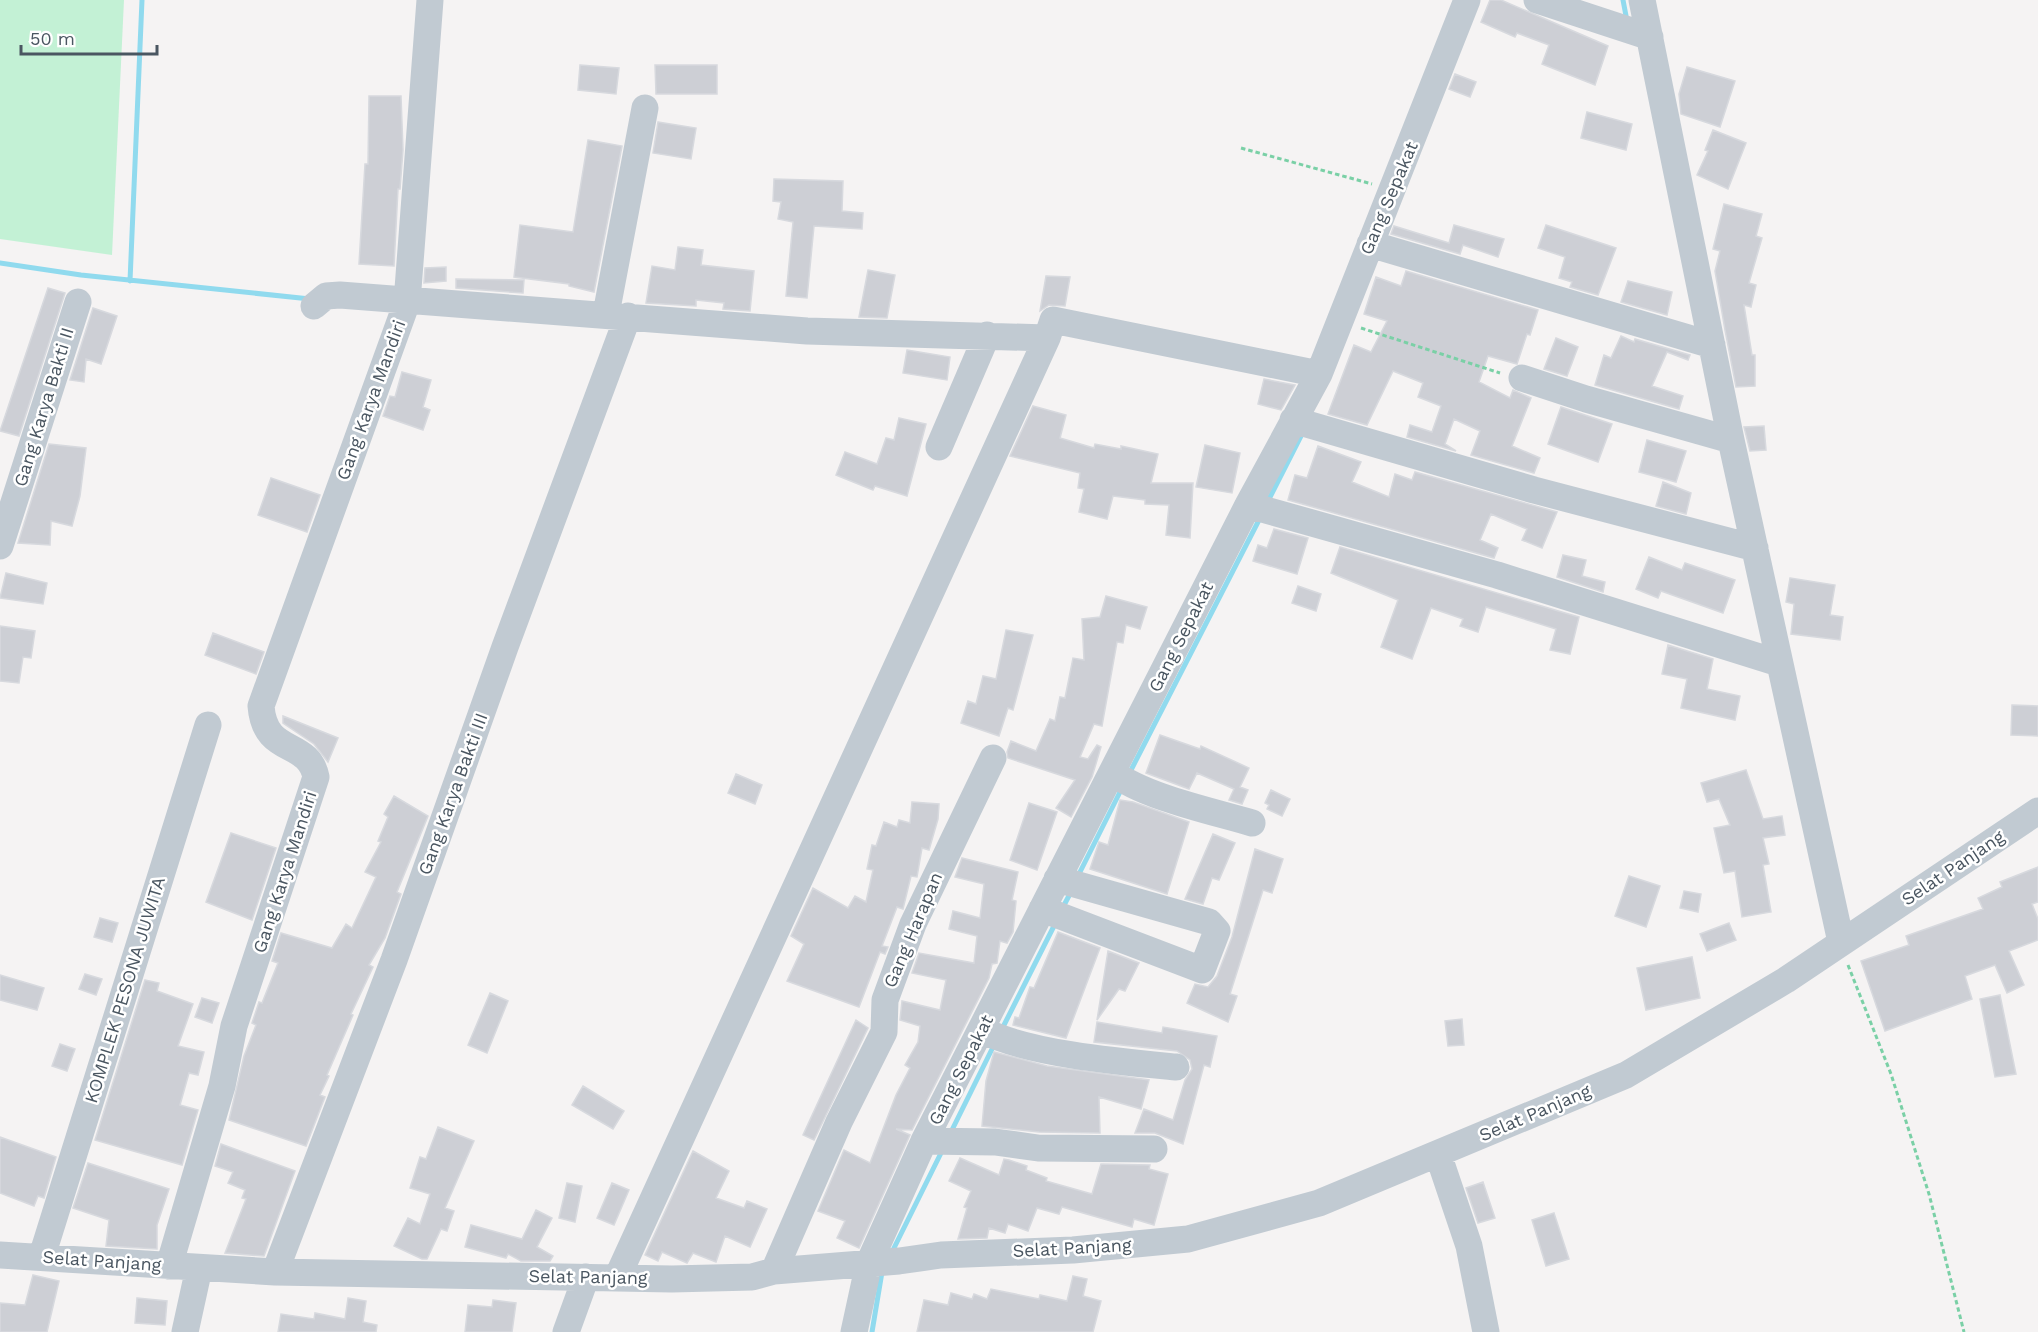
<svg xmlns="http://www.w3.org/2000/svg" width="2038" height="1332" viewBox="0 0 2038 1332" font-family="'Work Sans',sans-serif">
<rect width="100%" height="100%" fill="#f5f3f3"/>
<path fill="#c3f1d5" d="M 0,0 L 124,0 L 112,255 L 0,239 Z"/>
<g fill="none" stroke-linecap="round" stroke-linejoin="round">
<path stroke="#90daee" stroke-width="5" d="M 1623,0 L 1627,21
M 0,263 L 81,275 L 310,299
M 130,281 L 142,0
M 1268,501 L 1303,432
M 1129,774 L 1260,518
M 1078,876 L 1122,788
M 1062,909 L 1072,890
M 1002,1029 L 1056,922
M 950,1134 L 995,1043
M 892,1252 L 942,1151
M 872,1332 L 882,1272"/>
</g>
<path fill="#cdcfd5" stroke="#d7d9de" stroke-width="1.5" d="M 1490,0 L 1501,0 L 1608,46 L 1595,85 L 1542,64 L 1549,45 L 1517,33 L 1515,37 L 1481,22 Z
M 580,65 L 619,68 L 616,94 L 578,90 Z
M 655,65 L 717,65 L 717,94 L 656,94 Z
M 1687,67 L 1735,81 L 1720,127 L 1681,114 L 1679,94 Z
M 1455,74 L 1476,82 L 1470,97 L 1449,89 Z
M 369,96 L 401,96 L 403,150 L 400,189 L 398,189 L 394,266 L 359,264 L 365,164 L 368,164 Z
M 1587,112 L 1632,124 L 1626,150 L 1581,138 Z
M 658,122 L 696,128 L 691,159 L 653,153 Z
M 1713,130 L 1746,143 L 1728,189 L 1697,175 L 1708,151 L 1705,150 Z
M 588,140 L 622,146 L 594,292 L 569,286 L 569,284 L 514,277 L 520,225 L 573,232 Z
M 774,179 L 843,181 L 842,211 L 863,213 L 862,229 L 814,226 L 807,298 L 786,296 L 793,222 L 778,219 L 781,202 L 773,201 Z
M 1724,204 L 1762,214 L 1756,236 L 1762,238 L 1749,283 L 1756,285 L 1751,307 L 1744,305 L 1752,355 L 1755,355 L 1755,386 L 1736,387 L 1725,330 L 1715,271 L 1720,251 L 1713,249 Z
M 1454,225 L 1504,239 L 1498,257 L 1463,245 L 1460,254 L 1391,234 L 1394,226 L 1449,243 Z
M 1546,225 L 1616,248 L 1598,295 L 1570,287 L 1572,282 L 1559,278 L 1565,257 L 1538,248 Z
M 678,247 L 703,250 L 701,265 L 754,271 L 750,311 L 723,309 L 724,303 L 696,300 L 696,306 L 646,303 L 652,266 L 675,270 Z
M 446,267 L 446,281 L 424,283 L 425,268 Z
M 868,270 L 895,275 L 887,318 L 859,317 Z
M 1406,271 L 1538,310 L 1530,335 L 1527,334 L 1517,364 L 1488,356 L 1479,382 L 1510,398 L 1513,390 L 1531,398 L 1512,446 L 1540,458 L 1534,473 L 1471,455 L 1480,431 L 1454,419 L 1445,444 L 1456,451 L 1407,437 L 1410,425 L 1432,432 L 1441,406 L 1418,397 L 1423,383 L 1393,371 L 1367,425 L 1328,414 L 1354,345 L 1371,352 L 1387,321 L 1364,314 L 1376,277 L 1401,286 Z
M 1046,276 L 1070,277 L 1065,306 L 1049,305 L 1040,311 Z
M 456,279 L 524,280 L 523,293 L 456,288 Z
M 1628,281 L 1672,292 L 1667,315 L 1621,302 Z
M 48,288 L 65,293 L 19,436 L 0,431 Z
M 93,308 L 117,316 L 101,364 L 86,359 L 84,382 L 70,380 Z
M 1621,336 L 1634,342 L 1635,339 L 1690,355 L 1688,360 L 1667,352 L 1652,386 L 1683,396 L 1679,409 L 1595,385 L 1604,355 L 1611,358 Z
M 1556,338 L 1578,347 L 1567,376 L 1544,369 Z
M 907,350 L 950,357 L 947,380 L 903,373 Z
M 402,372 L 431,380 L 423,407 L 430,410 L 423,430 L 383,416 L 390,396 L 395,397 Z
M 1264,379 L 1295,385 L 1281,410 L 1258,404 Z
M 1033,406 L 1066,415 L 1060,438 L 1094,448 L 1095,444 L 1121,449 L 1121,446 L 1158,454 L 1151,483 L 1193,483 L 1190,538 L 1166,535 L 1169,505 L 1145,504 L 1145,500 L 1113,496 L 1107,519 L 1079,512 L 1084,489 L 1078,488 L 1080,473 L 1010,456 Z
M 1561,407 L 1612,424 L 1598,462 L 1548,444 Z
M 899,418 L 926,424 L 907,496 L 875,486 L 873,490 L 836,475 L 845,452 L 877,464 L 886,438 L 894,440 Z
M 1764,426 L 1766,450 L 1750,451 L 1744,427 Z
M 1647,440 L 1686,451 L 1676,482 L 1639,472 Z
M 49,444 L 86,448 L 80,496 L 72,526 L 51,521 L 50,545 L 18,543 Z
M 1205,445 L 1240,453 L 1232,493 L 1196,487 Z
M 1318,446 L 1361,462 L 1352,482 L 1389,497 L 1395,474 L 1412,480 L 1415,472 L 1557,512 L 1542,548 L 1522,540 L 1527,529 L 1491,514 L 1480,540 L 1498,548 L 1494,558 L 1288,500 L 1295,475 L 1307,478 Z
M 271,478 L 320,495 L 307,532 L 258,515 Z
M 1663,482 L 1691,493 L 1686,514 L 1656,506 Z
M 1274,529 L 1308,538 L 1297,574 L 1253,561 L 1258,545 L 1267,548 Z
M 1340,547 L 1579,617 L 1570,654 L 1550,650 L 1556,629 L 1486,607 L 1478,632 L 1460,626 L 1463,619 L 1431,608 L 1412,659 L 1381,647 L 1398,600 L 1331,573 Z
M 1563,555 L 1586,560 L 1582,576 L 1605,582 L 1603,592 L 1557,577 Z
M 1649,557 L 1682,570 L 1685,563 L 1735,580 L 1723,613 L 1661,591 L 1658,598 L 1636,589 Z
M 6,573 L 47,583 L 43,604 L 0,598 Z
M 1790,578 L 1835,585 L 1830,615 L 1843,617 L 1840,640 L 1791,634 L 1794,604 L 1786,602 Z
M 1298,586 L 1321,594 L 1316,611 L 1292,603 Z
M 1106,596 L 1147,607 L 1140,629 L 1126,625 L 1123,643 L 1117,642 L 1102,726 L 1094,724 L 1080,757 L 1088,759 L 1097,745 L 1101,747 L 1092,777 L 1071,817 L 1056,808 L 1075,780 L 1008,758 L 1007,752 L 1011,741 L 1036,751 L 1050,719 L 1055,721 L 1060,697 L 1065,698 L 1073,658 L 1084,660 L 1082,619 L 1100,617 Z
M 0,626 L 35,631 L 31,658 L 23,657 L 19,683 L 0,681 Z
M 1006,630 L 1033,635 L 1013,710 L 1008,708 L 999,736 L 961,723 L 968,701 L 976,704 L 983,676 L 996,679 Z
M 213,633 L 264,652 L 256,674 L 205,655 Z
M 1668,645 L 1713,659 L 1707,689 L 1740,696 L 1735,720 L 1681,708 L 1687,679 L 1662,674 Z
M 2012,705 L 2038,706 L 2038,736 L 2011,735 Z
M 283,716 L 338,738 L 328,762 L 314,744 L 283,723 Z
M 1160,735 L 1200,749 L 1201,746 L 1249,768 L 1240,787 L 1248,790 L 1242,804 L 1229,800 L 1234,789 L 1197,773 L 1189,789 L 1146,773 Z
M 1746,770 L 1763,819 L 1782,816 L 1785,835 L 1763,838 L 1769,864 L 1763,865 L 1771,912 L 1742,917 L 1735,871 L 1724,873 L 1714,828 L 1730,825 L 1719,799 L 1707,802 L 1701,783 Z
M 736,774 L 762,785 L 755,804 L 728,793 Z
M 1271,790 L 1290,799 L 1282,816 L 1267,809 L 1269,805 L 1265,803 Z
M 394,796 L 428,816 L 397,892 L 401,894 L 385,938 L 369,965 L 373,967 L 351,1014 L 353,1015 L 327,1075 L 329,1076 L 320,1095 L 325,1097 L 306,1146 L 229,1120 L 244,1056 L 256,1025 L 252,1023 L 259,1002 L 262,1003 L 278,963 L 272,961 L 281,933 L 332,948 L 346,924 L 352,928 L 376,877 L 365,872 L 381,842 L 378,841 L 388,817 L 384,814 Z
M 1120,800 L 1133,802 L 1189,822 L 1167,894 L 1090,869 L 1099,842 L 1108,845 Z
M 912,802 L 939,804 L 938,819 L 929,850 L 922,848 L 917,877 L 911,876 L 903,909 L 897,907 L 882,946 L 888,947 L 885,954 L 880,952 L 859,1007 L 787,981 L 804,944 L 791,936 L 813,888 L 848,908 L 855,896 L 866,902 L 873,870 L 867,869 L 872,845 L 876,846 L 884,822 L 897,827 L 899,820 L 910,823 Z
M 1029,803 L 1057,812 L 1037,870 L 1010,860 Z
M 231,833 L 276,848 L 252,920 L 206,902 Z
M 1213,834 L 1235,843 L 1219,880 L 1212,878 L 1203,904 L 1185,899 Z
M 1255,849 L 1283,859 L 1272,893 L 1263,890 L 1230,994 L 1237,996 L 1228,1022 L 1187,1003 L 1195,984 L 1208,987 L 1217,976 L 1232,937 Z
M 962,858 L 1018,872 L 1012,900 L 1016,901 L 1013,932 L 1007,943 L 1000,941 L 997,963 L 992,964 L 989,978 L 912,1130 L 896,1129 L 910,1135 L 859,1248 L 837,1238 L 845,1221 L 818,1211 L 844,1150 L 870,1163 L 896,1095 L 910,1068 L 905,1065 L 918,1042 L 920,1026 L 900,1020 L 902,1001 L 940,1010 L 946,980 L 912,973 L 919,953 L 974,963 L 977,936 L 949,929 L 953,911 L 980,918 L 984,884 L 955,877 Z
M 2038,867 L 2038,902 L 2032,904 L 2038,919 L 2038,940 L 2009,951 L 2024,985 L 2007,993 L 1995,965 L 1965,976 L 1972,999 L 1885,1031 L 1861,961 L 1909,945 L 1906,936 L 1983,909 L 1978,898 L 2002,887 L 2000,882 Z
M 1629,876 L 1660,886 L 1646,927 L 1615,916 Z
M 1684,891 L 1701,894 L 1698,912 L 1680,908 Z
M 100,918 L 118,923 L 112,942 L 94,937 Z
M 1729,923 L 1736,940 L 1707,951 L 1700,934 Z
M 1058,932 L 1100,948 L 1066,1038 L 1013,1025 L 1015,1017 L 1019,1018 L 1030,987 L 1034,988 Z
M 1108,951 L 1139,963 L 1125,991 L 1119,989 L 1097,1020 Z
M 1692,957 L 1700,998 L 1646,1010 L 1637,968 Z
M 85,974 L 102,979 L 96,995 L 79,989 Z
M 0,975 L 44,988 L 37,1010 L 0,1000 Z
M 145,980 L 159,983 L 157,991 L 193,1004 L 178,1046 L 204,1052 L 198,1075 L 189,1073 L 180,1105 L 198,1110 L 182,1165 L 95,1140 Z
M 490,993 L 508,1001 L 487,1053 L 468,1045 Z
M 2000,995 L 2016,1074 L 1995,1077 L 1980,999 Z
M 202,998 L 219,1003 L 212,1023 L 195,1017 Z
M 1462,1019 L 1464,1045 L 1448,1046 L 1445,1021 Z
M 856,1020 L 868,1028 L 814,1140 L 803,1135 Z
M 1097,1022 L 1162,1033 L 1163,1027 L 1217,1036 L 1210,1067 L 1204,1065 L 1183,1144 L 1155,1133 L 1135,1133 L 1144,1109 L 1173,1120 L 1185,1080 L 1192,1069 L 1190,1060 L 1177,1051 L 1094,1042 Z
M 60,1044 L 75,1049 L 67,1071 L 52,1066 Z
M 994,1052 L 1047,1066 L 1149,1080 L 1141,1109 L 1099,1097 L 1100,1133 L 1039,1132 L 982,1126 L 986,1081 Z
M 583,1086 L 624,1111 L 613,1129 L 572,1105 Z
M 438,1127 L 474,1141 L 445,1208 L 454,1211 L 447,1231 L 441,1229 L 427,1259 L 422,1259 L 394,1246 L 408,1218 L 420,1224 L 430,1194 L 410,1188 L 420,1157 L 426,1159 Z
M 0,1137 L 56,1157 L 44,1198 L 38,1196 L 34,1206 L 0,1193 Z
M 221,1144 L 295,1171 L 264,1256 L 225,1253 L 246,1199 L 242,1198 L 245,1190 L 228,1183 L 233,1172 L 215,1166 Z
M 693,1151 L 729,1171 L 716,1198 L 744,1208 L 747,1201 L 767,1209 L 750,1247 L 725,1236 L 716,1262 L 693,1253 L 687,1263 L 662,1252 L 658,1261 L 645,1255 Z
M 960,1158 L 999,1175 L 1004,1159 L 1009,1160 L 1027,1166 L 1026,1170 L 1047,1178 L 1046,1181 L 1092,1194 L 1101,1164 L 1150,1165 L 1149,1169 L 1168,1174 L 1154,1225 L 1134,1219 L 1132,1227 L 1062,1207 L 1059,1214 L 1037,1208 L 1028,1231 L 1008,1224 L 1005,1233 L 989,1228 L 987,1238 L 958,1239 L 967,1208 L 964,1207 L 971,1191 L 949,1181 Z
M 88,1163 L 169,1189 L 157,1225 L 157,1249 L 106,1246 L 109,1220 L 73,1208 Z
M 1483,1182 L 1495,1218 L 1478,1223 L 1466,1188 Z
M 567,1183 L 582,1186 L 575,1222 L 559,1218 Z
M 612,1183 L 629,1190 L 614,1225 L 597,1218 Z
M 536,1210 L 552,1218 L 537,1247 L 553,1256 L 550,1261 L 521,1261 L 508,1254 L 506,1258 L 465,1247 L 471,1225 L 522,1239 Z
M 1554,1213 L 1569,1259 L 1546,1266 L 1532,1220 Z
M 33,1275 L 59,1281 L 47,1332 L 0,1332 L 0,1303 L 25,1305 Z
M 1073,1276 L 1087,1279 L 1083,1296 L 1101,1301 L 1093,1332 L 917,1332 L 924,1300 L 948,1305 L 951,1293 L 972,1299 L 974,1294 L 987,1299 L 991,1289 L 1039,1299 L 1040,1295 L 1067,1301 Z
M 137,1298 L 167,1301 L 165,1325 L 135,1323 Z
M 348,1298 L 366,1301 L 363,1322 L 377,1325 L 376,1332 L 278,1332 L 281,1314 L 314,1319 L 315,1313 L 345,1319 Z
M 493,1300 L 516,1303 L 512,1332 L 465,1332 L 468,1305 L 492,1307 Z"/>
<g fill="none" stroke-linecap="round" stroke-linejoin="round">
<path stroke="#7ad0a6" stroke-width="3" stroke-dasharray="4.5 3" stroke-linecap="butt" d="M 1241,148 L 1372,184
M 1361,328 L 1500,373
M 1848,965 L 1891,1074 L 1929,1194 L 1964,1332"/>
<path stroke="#c1cad2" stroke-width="27" d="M 1537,0 L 1650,37
M 1642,0 L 1731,440 L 1841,942
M 1370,244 L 1712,345
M 314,306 L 326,296 L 340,295 L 807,331 L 1047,338 L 617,1278
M 606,314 L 645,108
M 1047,338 L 1053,320 L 1319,374
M 1522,378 L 1586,399 L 1731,440
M 1293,420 L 1534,490 L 1755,548
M 939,447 L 987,335
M 1248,505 L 1497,575 L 1779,663
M 0,546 L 78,302
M 1112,772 C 1144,797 1212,811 1252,823
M 1042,909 L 1202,970 L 1217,931 L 1209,922 L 1057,879
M 982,1030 C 1028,1054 1123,1062 1176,1067
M 924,1141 L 995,1142 L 1038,1148 L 1154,1149
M 1438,1154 L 1469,1246 L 1486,1332
M 0,1255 L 275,1272 L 672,1279 L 752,1277 L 774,1271 L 899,1261 L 941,1255 L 1073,1250 L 1188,1239 L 1319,1203 L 1626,1075 L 1786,980 L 2038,811
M 42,1256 L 208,725
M 169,1266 L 222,1086 L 234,1026 L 316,777 C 308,738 265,757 261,706 L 407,302 L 430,0
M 774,1271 L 839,1122 L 884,1032 L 885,1000 L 913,924 L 993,758
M 275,1272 L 394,960 L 505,647 L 628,316
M 185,1332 L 199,1268
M 566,1332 L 586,1277
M 854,1332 L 869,1263 L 924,1141 L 1248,505 L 1319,374 L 1467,0"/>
</g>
<g text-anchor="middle" stroke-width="5" stroke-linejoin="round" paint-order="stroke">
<g font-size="18" fill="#4a5661" stroke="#fff">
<text transform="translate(1389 198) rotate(-67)" y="6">Gang Sepakat</text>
<text transform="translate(371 400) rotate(-70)" y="6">Gang Karya Mandiri</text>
<text transform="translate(44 407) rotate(-73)" y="6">Gang Karya Bakti II</text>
<text transform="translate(1181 637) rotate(-63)" y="6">Gang Sepakat</text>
<text transform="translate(453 794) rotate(-70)" y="6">Gang Karya Bakti III</text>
<text transform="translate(1953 868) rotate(-34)" y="6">Selat Panjang</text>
<text transform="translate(285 872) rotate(-72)" y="6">Gang Karya Mandiri</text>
<text transform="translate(913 930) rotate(-67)" y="6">Gang Harapan</text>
<text transform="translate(125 990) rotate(-73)" y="6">KOMPLEK PESONA JUWITA</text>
<text transform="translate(961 1070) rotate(-63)" y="6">Gang Sepakat</text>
<text transform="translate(1535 1113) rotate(-23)" y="6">Selat Panjang</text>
<text transform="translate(1072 1248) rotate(-3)" y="6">Selat Panjang</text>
<text transform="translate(102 1261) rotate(4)" y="6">Selat Panjang</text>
<text transform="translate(588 1277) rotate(1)" y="6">Selat Panjang</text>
</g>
</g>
<path d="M21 45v9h136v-9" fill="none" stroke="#4a5661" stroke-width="3"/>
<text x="30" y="45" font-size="18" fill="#4a5661" stroke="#ffffff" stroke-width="4.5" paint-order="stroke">50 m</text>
</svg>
